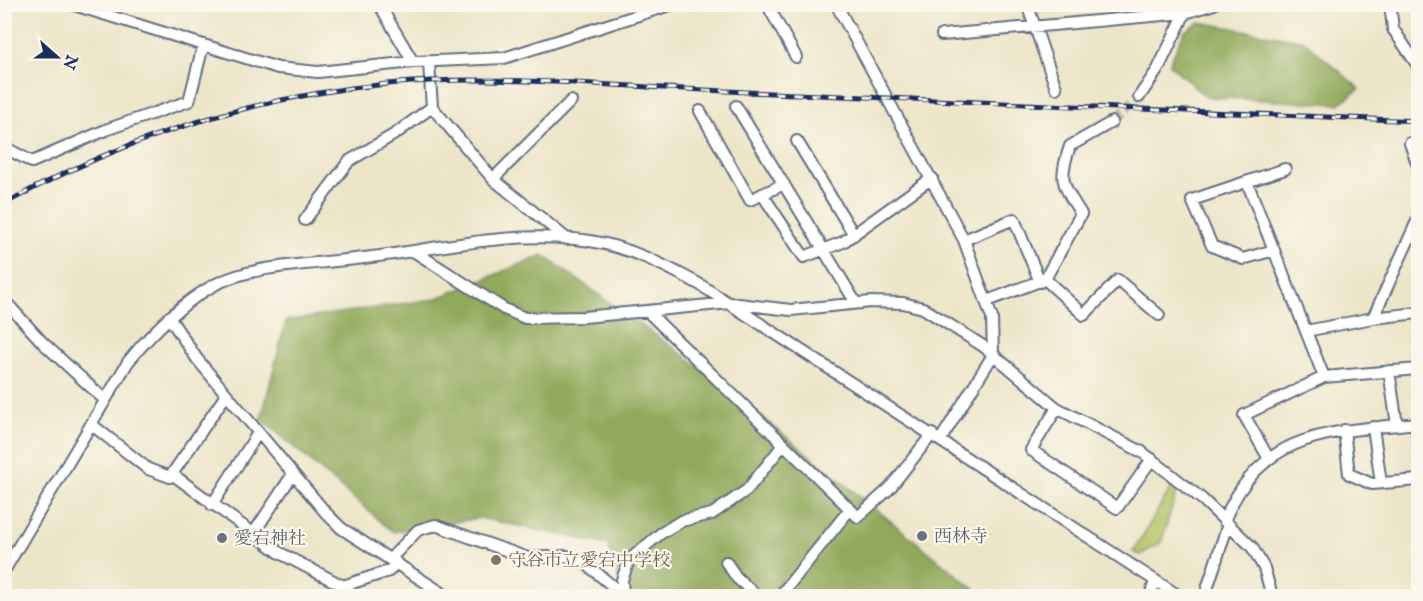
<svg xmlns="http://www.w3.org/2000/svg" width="1423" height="601" viewBox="0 0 1423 601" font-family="'IM FELL English','Noto Serif JP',serif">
<rect width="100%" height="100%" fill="#fbf7ec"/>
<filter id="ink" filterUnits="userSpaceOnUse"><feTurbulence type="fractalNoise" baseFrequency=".0167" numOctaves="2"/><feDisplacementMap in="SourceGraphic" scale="12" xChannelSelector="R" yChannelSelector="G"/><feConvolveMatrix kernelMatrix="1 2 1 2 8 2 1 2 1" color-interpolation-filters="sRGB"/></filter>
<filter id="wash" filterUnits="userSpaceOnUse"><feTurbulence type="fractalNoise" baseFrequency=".008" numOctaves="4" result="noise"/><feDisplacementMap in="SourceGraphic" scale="24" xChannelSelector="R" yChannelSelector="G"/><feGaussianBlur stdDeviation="1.35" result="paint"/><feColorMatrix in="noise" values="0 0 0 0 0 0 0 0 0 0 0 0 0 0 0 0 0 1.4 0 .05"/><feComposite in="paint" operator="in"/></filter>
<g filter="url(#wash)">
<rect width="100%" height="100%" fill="#ede5c8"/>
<path fill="#b5c365" stroke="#687962" stroke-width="1.5" d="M 1174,483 L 1178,487 L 1161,543 L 1140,555 L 1133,552 Z"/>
<path fill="#90a95a" stroke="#566c5c" stroke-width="1.5" d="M 1199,22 L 1304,41 L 1360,89 L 1339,104 L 1206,97 L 1169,64 L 1184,32 Z
M 543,255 L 699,366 L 983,596 L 623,596 L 608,545 L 480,518 L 393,532 L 261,419 L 286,321 L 435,299 Z"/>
</g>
<g filter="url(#ink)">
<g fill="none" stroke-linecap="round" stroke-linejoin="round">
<path stroke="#c3c1b3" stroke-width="10" stroke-dasharray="10 5" stroke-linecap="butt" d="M 1112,122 L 1139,97"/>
<g stroke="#646f83" stroke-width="14">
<path id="minor" d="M 71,4 L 278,68 L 318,72 L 413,62 L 504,58 L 673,4
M 379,4 L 413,62
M 767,4 L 796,57
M 836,4 L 964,240 L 992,318 L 993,355 L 941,439
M 1027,4 L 1056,88
M 1390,4 L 1393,29 L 1418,66
M 942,35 L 1185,13 L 1214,4
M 1139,97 L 1158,69 L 1185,13
M 736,106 L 856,303
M 432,107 L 493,179 L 567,239
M 700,111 L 750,200 L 784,184
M 797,141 L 854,235
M 1410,143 L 1418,166
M 4,147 L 32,162 L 108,129 L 189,101 L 203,46
M 493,179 L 571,101
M 1247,182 L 1324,377
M 762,194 L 804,257 L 843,242 L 932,178
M 305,220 L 349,161 L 395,134 L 432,107 L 429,63
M 964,240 L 1014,219 L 1040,282
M 1274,250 L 1243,259 L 1212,246 L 1192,200 L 1285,169
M 415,252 L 504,309 L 525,318 L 584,317 L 730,303 L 791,310 L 871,302 L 903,303 L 923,308 L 983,346 L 1057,408 L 1142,452 L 1202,499 L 1252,547 L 1264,568 L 1272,596
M 1045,279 L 1081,214 C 1062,183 1058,181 1070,146 L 1112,122
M 4,300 L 43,343 L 105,400
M 987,301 L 1045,279 L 1084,315 L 1118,280 L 1159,315
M 647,311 L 850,509
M 169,317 L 197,359 L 326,513 L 341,528 L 442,593
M 1373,318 L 1418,219
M 1306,331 L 1373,318 L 1418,313
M 1389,371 L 1397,425
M 1057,408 L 1031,450 L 1117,508 L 1152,459
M 1417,423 L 1418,443
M 91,424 L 148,469 L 170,477 L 226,395
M 1373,427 L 1381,483
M 1344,430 L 1349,474 L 1372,484 L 1418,480
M 1269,459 L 1244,415 L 1324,377 L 1418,369
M 172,474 L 280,553 L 343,586
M 212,505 L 258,433
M 1224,521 C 1262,429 1333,432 1418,423
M 253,534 L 293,474
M 390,559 L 418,530 L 435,525 L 528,558 L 567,556 L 585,563 L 622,594
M 726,562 L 737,578 L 757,596
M 4,571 L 128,362 C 153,331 181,303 216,284 C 255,264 320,264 364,258 C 438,249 514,229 590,241 C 629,247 664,265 699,284 L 1179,596
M 1207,589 L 1228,524
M 337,596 L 343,586 L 389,571 L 396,562
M 623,596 L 622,580 L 629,560 L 660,534 L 681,521 L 712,514 L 747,490 L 783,445
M 780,596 L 850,509 L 858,517 L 890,488 L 932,434
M 1150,596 L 1155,581"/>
</g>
<use href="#minor" stroke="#fff" stroke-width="10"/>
<g stroke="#1b2f5e" stroke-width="5">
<path id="rail" d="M 4,204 C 124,138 252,97 387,84 C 473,76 561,82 647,87 C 712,91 777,93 842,96 C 1034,105 1226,113 1418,121"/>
</g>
<use href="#rail" stroke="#fbf7ec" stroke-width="3" stroke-dasharray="9" stroke-linecap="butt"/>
</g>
</g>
<g fill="#6b7280" stroke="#fbf7ec" stroke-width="2">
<circle cx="922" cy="536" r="6"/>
<circle cx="222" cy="538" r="6"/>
</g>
<circle fill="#8d6e63" stroke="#fbf7ec" stroke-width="2" cx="496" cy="560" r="6"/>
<g text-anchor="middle" stroke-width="4.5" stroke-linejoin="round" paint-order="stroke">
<g font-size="18" fill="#5b616d" stroke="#fbf7ec" text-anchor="start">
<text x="934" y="542">西林寺</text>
<text x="234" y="544">愛宕神社</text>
</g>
<g font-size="18" fill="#785e54" stroke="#fbf7ec" text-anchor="start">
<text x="508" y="566">守谷市立愛宕中学校</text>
</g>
</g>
<rect width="1423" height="601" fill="none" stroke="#fbf7ec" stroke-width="24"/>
<g transform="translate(57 57) rotate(111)" stroke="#fbf7ec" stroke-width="4.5" paint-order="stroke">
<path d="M0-4.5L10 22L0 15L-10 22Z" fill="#1b2f5e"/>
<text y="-9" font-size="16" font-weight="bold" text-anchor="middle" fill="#1b2f5e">N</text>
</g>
</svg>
